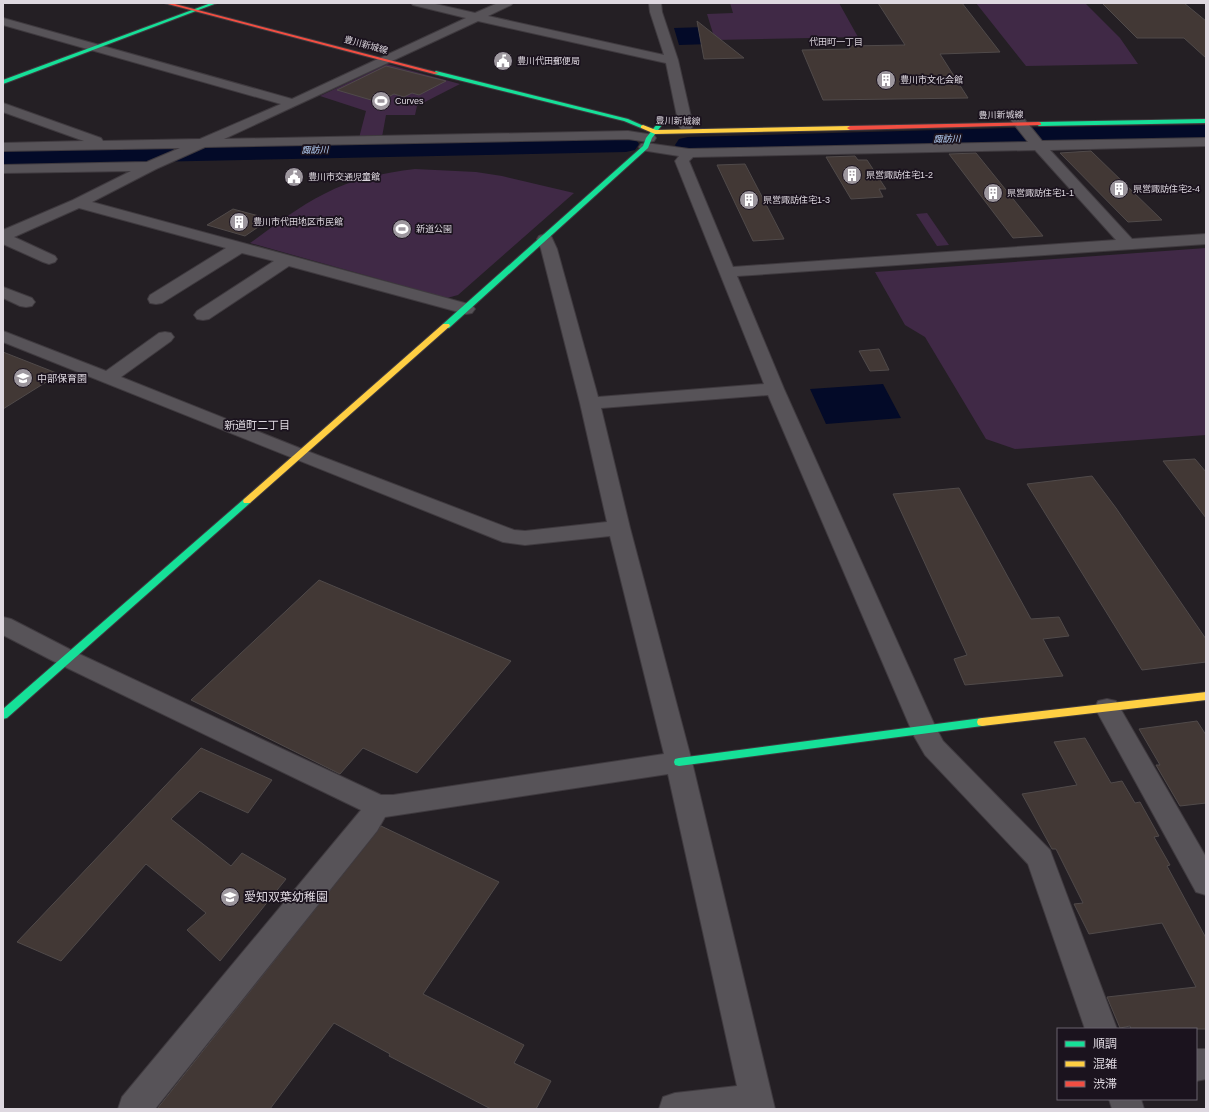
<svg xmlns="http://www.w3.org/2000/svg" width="1209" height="1112" viewBox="0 0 1209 1112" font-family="Helvetica,'Noto Sans JP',sans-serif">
<rect width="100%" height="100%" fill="#241f24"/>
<path fill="#402946" d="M 730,3 L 839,3 L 858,37 L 715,40 L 707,14 L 733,13 Z
M 976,3 L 1085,3 L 1120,38 L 1138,64 L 1026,66 Z
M 387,64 L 460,84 L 417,106 L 415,115 L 386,115 L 382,137 L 359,138 L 366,111 L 320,96 Z
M 415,169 L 476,172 L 502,176 L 574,193 L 458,295 L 447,298 L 250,243 C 274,226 298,207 324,194 C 352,179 383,173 415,169 Z
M 927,213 L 949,245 L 937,246 L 916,214 Z
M 1206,248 L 1206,435 L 1015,449 L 986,439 L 925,337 L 905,325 L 875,272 Z"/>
<path fill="#030a28" d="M 705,27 L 710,44 L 679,45 L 674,28 Z
M 883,384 L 901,418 L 826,424 L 810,389 Z"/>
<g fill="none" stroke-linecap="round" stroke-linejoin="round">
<path fill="#030a28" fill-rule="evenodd" d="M 1206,125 L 1206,141 L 1049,143 L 688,153 L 679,151 L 675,145 L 679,139 L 688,137 L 1049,127 Z
M 626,136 L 635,138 L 639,144 L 635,150 L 626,152 L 3,165 L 3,149 Z"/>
</g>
<path fill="#423835" stroke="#504a4a" d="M 878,3 L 962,3 L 1000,52 L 940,54 L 968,98 L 823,100 L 802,50 L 850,49 L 849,46 L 905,45 Z
M 1102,3 L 1184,3 L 1206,21 L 1206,58 L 1184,38 L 1137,38 Z
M 697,21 L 744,58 L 704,59 Z
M 386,66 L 446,81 L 419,95 L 412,93 L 404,97 L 394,94 L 378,102 L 337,90 Z
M 1091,151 L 1128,187 L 1162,220 L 1128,222 L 1060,153 Z
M 976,153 L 1035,226 L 1043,236 L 1013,238 L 949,154 Z
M 855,156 L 858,160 L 867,160 L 886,189 L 879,189 L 883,197 L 851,199 L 826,157 Z
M 745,164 L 784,239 L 753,241 L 717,165 Z
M 233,209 L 270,219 L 245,236 L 207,225 Z
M 879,349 L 889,370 L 870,371 L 859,351 Z
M 3,352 L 59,374 L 3,409 Z
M 1195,459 L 1206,472 L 1206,518 L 1163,461 Z
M 1092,476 L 1116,508 L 1206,639 L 1206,662 L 1142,670 L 1027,484 Z
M 959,488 L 1031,619 L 1059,617 L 1069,636 L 1043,639 L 1063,676 L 965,685 L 954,659 L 967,655 L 893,494 Z
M 319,580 L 511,661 L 417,773 L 363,748 L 340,774 L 191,700 Z
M 1197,721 L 1206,735 L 1206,803 L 1180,806 L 1156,765 L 1160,765 L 1139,729 Z
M 1085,738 L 1111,783 L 1122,781 L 1135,803 L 1140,802 L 1159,836 L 1154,837 L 1170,865 L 1167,866 L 1206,938 L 1206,1029 L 1131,1029 L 1130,1026 L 1120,1028 L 1107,997 L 1196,987 L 1162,923 L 1089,934 L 1074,904 L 1083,903 L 1056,849 L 1052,849 L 1022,794 L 1077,785 L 1054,742 Z
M 201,748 L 272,780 L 248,813 L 200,791 L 171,819 L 231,866 L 242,853 L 286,879 L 220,961 L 187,930 L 206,913 L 146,864 L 61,961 L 17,942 Z
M 381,826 L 499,882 L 423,994 L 524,1045 L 514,1063 L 551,1081 L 536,1109 L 491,1109 L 389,1056 L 390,1054 L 334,1023 L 270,1109 L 157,1109 Z"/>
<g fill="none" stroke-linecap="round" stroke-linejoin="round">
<g stroke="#3f3a3f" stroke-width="2">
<path id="street" d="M 411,3 L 431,3 L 475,13 L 498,3 L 513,3 L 511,5 L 488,16 L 664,55 L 650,12 L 649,3 L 661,3 L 662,12 L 678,60 L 693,126 L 691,129 L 681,129 L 679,126 L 666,63 L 478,21 L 224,139 L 628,131 L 654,135 L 656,138 L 654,141 L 649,142 L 628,139 L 205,147 L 156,169 L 92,202 L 472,305 L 475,309 L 472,313 L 466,314 L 289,266 L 209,319 L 203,320 L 197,319 L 194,315 L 197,311 L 274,261 L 242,253 L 162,303 L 156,304 L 150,303 L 148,299 L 150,295 L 226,248 L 79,208 L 14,237 L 55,256 L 57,259 L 55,262 L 49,264 L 43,262 L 3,244 L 3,230 L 73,200 L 131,171 L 3,173 L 3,165 L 147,162 L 180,148 L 3,151 L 3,143 L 84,141 L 3,112 L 3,103 L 101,138 L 103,141 L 200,139 L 281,104 L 3,25 L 3,18 L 292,99 L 466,18 L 413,5 Z
M 1016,114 L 1021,115 L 1042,141 L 1206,138 L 1206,146 L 1050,150 L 1132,239 L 1206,234 L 1206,244 L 737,276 L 784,389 L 935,726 L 943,741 L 1050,850 L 1117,1029 L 1085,1029 L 1028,864 L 925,755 L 914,736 L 768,395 L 601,408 L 630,528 L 692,762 L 775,1109 L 659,1109 L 663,1097 L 675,1093 L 737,1086 L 668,774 L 385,817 L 377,831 L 155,1109 L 118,1109 L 122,1097 L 361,810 L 59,664 L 3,635 L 3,617 L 11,619 L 75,652 L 381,795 L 393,795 L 664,754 L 610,536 L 525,545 L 503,542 L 3,342 L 3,331 L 106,371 L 159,333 L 165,332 L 171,333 L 174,337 L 171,341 L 121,377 L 307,451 L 514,530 L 525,531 L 607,522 L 580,403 L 541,249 L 537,239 L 539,236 L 545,234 L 551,236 L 557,249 L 598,397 L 764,384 L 675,161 L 679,156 L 641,150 L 639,147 L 641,144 L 646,143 L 689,149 L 1028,142 L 1009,118 L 1011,115 ZM 1035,150 L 1116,240 L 733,267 L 689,161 L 693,157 Z
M 3,287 L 32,298 L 35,302 L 32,306 L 26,307 L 20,306 L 3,298 Z
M 1107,699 L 1116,701 L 1206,857 L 1206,895 L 1196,892 L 1095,708 L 1098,701 Z
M 1196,1049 L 1206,1049 L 1206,1079 L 1196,1081 Z
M 1109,1099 L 1141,1099 L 1144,1109 L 1112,1109 Z"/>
</g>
<g stroke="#3f3a3f" stroke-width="2">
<path id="fast" d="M 211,3 L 217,3 L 3,84 L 3,80 Z
M 436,71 L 628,119 L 646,127 L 641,128 L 624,121 L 434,74 L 433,73 Z
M 1206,119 L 1206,123 L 1039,126 L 1036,124 L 1039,122 Z
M 657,124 L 662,125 L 652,138 L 648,148 L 449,328 L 443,328 L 443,324 L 643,146 L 646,138 Z
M 247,498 L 250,499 L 251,501 L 250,503 L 7,718 L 3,719 L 3,709 L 244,499 Z
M 982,718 L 986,719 L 987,722 L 986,725 L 982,726 L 679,766 L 675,765 L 674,762 L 675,759 L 679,758 Z"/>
</g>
<g stroke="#3f3a3f" stroke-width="2">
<path id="slow" d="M 643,125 L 656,130 L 850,126 L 853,128 L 850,130 L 655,134 L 641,128 L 641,126 Z
M 443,324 L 449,324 L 450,326 L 250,503 L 244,503 L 243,501 L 244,499 Z
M 1206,692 L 1206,700 L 982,726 L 978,725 L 977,722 L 978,719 L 982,718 Z"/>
</g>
<g stroke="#3f3a3f" stroke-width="2">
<path id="jam" d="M 164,3 L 171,3 L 439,73 L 434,74 Z
M 1039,122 L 1041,123 L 1041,125 L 850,130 L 847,128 L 850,126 Z"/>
</g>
<use href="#street" fill="#575358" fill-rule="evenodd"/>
<use href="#fast" fill="#16e098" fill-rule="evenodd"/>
<use href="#slow" fill="#ffcf43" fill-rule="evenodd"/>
<use href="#jam" fill="#f24e42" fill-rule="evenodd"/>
</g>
<defs>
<g id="civic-disc" transform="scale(1)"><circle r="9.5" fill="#9d979e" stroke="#1b131e"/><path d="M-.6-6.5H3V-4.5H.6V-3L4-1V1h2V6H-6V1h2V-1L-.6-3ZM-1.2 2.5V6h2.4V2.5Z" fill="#fff"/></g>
<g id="building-disc" transform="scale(1)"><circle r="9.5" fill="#9d979e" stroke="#1b131e"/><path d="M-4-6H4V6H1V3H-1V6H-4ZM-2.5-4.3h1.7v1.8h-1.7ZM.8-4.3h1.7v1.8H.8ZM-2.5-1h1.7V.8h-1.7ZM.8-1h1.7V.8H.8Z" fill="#fff"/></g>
<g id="stadium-disc" transform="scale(1)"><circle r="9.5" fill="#9d979e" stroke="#1b131e"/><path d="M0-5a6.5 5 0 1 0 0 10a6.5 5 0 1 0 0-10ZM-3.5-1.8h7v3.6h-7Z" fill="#fff"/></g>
<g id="school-disc" transform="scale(1)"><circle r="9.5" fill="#9d979e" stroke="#1b131e"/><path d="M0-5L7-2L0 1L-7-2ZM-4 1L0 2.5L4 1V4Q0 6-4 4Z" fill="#fff"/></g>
</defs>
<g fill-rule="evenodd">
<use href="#civic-disc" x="503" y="61"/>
<use href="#building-disc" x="886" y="80"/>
<use href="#stadium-disc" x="381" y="101"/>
<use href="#building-disc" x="852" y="175"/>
<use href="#civic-disc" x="294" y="177"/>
<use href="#building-disc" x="1119" y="189"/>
<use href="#building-disc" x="993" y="193"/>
<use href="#building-disc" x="749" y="200"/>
<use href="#building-disc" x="239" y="222"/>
<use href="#stadium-disc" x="402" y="229"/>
<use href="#school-disc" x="23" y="378"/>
<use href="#school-disc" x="230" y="897"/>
</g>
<g text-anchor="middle" stroke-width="3.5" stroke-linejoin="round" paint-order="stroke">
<g font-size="9" fill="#ded8e0" stroke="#1b131e">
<text x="836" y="45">代田町一丁目</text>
</g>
<g font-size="9" fill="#ded8e0" stroke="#1b131e">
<text transform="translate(366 45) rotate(15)" y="3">豊川新城線</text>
<text transform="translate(1001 115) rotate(-1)" y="3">豊川新城線</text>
<text transform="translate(678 121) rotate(1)" y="3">豊川新城線</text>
</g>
<g font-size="9" fill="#ded8e0" stroke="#1b131e" text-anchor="start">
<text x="517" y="64">豊川代田郵便局</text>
<text x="900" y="83">豊川市文化会館</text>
<text x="395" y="104">Curves</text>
<text x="866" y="178">県営諏訪住宅1-2</text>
<text x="308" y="180">豊川市交通児童館</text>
<text x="1133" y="192">県営諏訪住宅2-4</text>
<text x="1007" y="196">県営諏訪住宅1-1</text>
<text x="763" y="203">県営諏訪住宅1-3</text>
<text x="253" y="225">豊川市代田地区市民館</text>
<text x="416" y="232">新道公園</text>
</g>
<g font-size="9" font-style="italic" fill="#b7d2f8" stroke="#1b131e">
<text transform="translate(947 139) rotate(-1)" y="3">諏訪川</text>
<text transform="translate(315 150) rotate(-1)" y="3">諏訪川</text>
</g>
<g font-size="10" fill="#ded8e0" stroke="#1b131e" text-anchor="start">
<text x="37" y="382">中部保育園</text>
</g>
<g font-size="11" fill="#ded8e0" stroke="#1b131e">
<text x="257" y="429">新道町二丁目</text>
</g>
<g font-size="12" fill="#ded8e0" stroke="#1b131e" text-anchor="start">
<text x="244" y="901">愛知双葉幼稚園</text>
</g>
</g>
<rect width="1209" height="1112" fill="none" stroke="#ded8e0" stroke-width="8"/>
<rect x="1057" y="1028" width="140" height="72" fill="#1b131e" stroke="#69626c"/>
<rect x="1065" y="1041" width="20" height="6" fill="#16e098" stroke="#69626c"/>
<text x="1093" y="1048" font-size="12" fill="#ded8e0">順調</text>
<rect x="1065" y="1061" width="20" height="6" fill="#ffcf43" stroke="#69626c"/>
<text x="1093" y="1068" font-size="12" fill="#ded8e0">混雑</text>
<rect x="1065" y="1081" width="20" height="6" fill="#f24e42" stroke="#69626c"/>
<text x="1093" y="1088" font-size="12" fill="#ded8e0">渋滞</text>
</svg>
